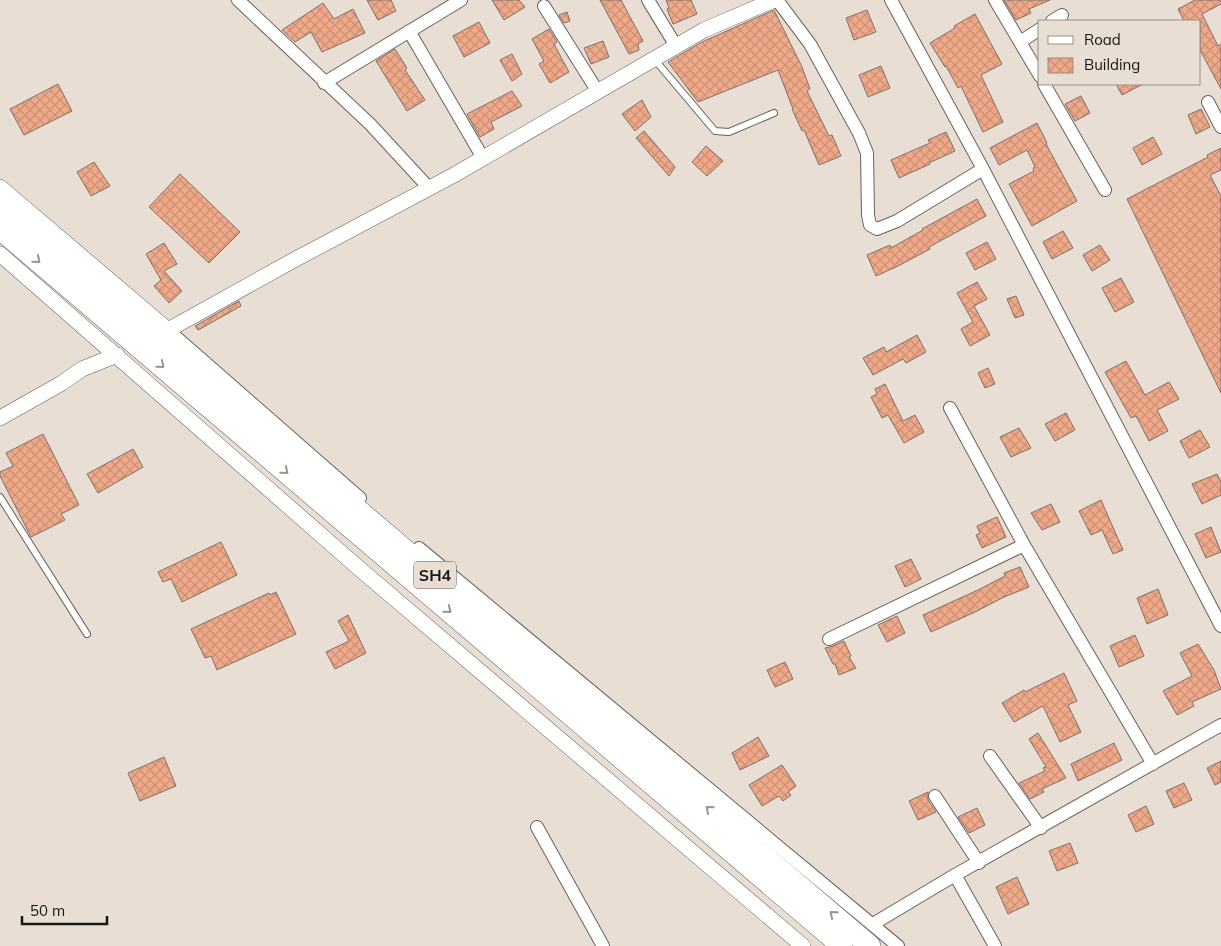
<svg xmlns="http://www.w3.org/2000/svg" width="1221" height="946" viewBox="0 0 1221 946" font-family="Mulish,sans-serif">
<defs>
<pattern id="building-cross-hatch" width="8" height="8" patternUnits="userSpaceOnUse" patternTransform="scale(1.25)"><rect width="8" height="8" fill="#efa888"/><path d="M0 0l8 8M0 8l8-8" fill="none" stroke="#cc9074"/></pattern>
</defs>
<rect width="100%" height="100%" fill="#e8ded3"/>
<path fill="url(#building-cross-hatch)" stroke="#7e716b" d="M 367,0 L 391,0 L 396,11 L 378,20 Z
M 492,0 L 519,0 L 525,7 L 504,20 Z
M 600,0 L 621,0 L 643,41 L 638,44 L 639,50 L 629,54 Z
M 666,0 L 691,0 L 697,14 L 673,24 L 667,9 L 669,8 Z
M 1004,0 L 1050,0 L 1029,9 L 1031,13 L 1016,20 Z
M 1195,0 L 1221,0 L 1221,4 L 1202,14 L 1218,46 L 1221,44 L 1221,89 L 1200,50 L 1200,21 L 1184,21 L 1178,9 Z
M 323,3 L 334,19 L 353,9 L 365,33 L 322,52 L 311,32 L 295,42 L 282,30 Z
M 774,10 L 802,67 L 810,89 L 807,91 L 829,136 L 832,135 L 841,156 L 819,165 L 804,130 L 802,131 L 792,109 L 793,109 L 778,70 L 698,102 L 668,62 L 702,42 Z
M 867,10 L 876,32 L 854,40 L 846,18 Z
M 567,12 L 570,21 L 564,23 L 559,15 Z
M 975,14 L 1002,64 L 981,75 L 1003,122 L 983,132 L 961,86 L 958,88 L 946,66 L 945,67 L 930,43 L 955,28 L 954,26 Z
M 479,22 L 490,43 L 464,57 L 453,36 Z
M 549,29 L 557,42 L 554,44 L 569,72 L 550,83 L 539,64 L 544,61 L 532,39 Z
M 603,41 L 609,57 L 591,64 L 584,48 Z
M 395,49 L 407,68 L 405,70 L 425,100 L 407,111 L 376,61 Z
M 512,54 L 522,74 L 512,81 L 500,60 Z
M 881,66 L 890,88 L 868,97 L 859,75 Z
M 58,84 L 72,111 L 24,135 L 10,109 Z
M 1116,84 L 1143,84 L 1122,95 Z
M 512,91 L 522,106 L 491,122 L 494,129 L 480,137 L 467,114 Z
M 1081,96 L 1090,113 L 1075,121 L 1065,104 Z
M 642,100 L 651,117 L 635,131 L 622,114 Z
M 1201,109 L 1210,127 L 1196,134 L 1188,115 Z
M 1037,123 L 1047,143 L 1046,144 L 1077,201 L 1032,226 L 1009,184 L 1034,171 L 1033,168 L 1035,167 L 1027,150 L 999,165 L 990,148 Z
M 644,131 L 675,167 L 669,176 L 636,138 Z
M 946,132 L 955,151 L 929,163 L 930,164 L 899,178 L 891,160 L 930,143 L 928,140 Z
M 1153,137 L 1162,154 L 1142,165 L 1133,148 Z
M 706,146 L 723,161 L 707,176 L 692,162 Z
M 1221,148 L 1221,170 L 1210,175 L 1221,196 L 1221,393 L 1127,199 L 1208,157 L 1207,155 Z
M 94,162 L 110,186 L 91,196 L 77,172 Z
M 180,174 L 240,232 L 209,263 L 149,207 Z
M 977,199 L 986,216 L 929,247 L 930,249 L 898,266 L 876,276 L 867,255 L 890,245 L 891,248 L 923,230 L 922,229 Z
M 1063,231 L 1073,248 L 1052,259 L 1043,242 Z
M 987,242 L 996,259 L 975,270 L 966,253 Z
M 164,243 L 177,264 L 164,271 L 182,291 L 169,303 L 154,286 L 161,280 L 146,254 Z
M 1100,245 L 1110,260 L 1092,271 L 1083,255 Z
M 1121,278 L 1134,302 L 1115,312 L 1102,288 Z
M 977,282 L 987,299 L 974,306 L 990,335 L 970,346 L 961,329 L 973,322 L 957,293 Z
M 1016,296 L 1024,315 L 1015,318 L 1007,299 Z
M 239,301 L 241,306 L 198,330 L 195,326 Z
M 917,335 L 926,352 L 906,363 L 903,359 L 873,375 L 863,358 L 884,347 L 886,352 Z
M 1126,361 L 1145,395 L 1169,382 L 1179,399 L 1157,410 L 1168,431 L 1149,441 L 1136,416 L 1131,418 L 1105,372 Z
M 988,368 L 995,384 L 985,388 L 978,373 Z
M 885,384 L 903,421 L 915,415 L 924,432 L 904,443 L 888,415 L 882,418 L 871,397 L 877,394 L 875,389 Z
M 1066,413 L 1075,430 L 1055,441 L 1045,424 Z
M 1019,428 L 1031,448 L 1011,457 L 1000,437 Z
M 1200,430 L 1210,447 L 1189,458 L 1180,441 Z
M 43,434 L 79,505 L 61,514 L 65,520 L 31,537 L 0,476 L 0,472 L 13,466 L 6,453 Z
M 133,449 L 143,467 L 98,493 L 87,474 Z
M 1217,474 L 1221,482 L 1221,495 L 1202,504 L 1192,484 Z
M 1101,500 L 1123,550 L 1113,554 L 1102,530 L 1091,535 L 1079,511 Z
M 1051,504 L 1060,522 L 1042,530 L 1031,513 Z
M 997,517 L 1006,537 L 982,548 L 976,535 L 980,533 L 977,526 Z
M 1211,527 L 1221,552 L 1206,558 L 1195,534 Z
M 221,542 L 237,575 L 182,602 L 171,579 L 163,582 L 158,572 Z
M 911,559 L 921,579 L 905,587 L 895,566 Z
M 1020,567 L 1029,587 L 1004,597 L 975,612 L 931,632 L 923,615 L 978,590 L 1005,576 L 1004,573 Z
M 1158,589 L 1168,615 L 1147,624 L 1137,598 Z
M 276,592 L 296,634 L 217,670 L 211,656 L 205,658 L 191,629 L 269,593 L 270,595 Z
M 348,615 L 366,653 L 335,669 L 326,652 L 349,641 L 338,621 Z
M 897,616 L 905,633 L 887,642 L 878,625 Z
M 1135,635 L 1144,656 L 1119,667 L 1110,646 Z
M 844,641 L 851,656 L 849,657 L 856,668 L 839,675 L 835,664 L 833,664 L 825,648 L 833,646 Z
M 1198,644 L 1214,670 L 1221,689 L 1192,702 L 1194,706 L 1177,715 L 1163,691 L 1192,676 L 1180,653 Z
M 785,662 L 793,679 L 775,687 L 767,670 Z
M 1064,673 L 1077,701 L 1068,705 L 1081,732 L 1060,742 L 1043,706 L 1014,722 L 1002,703 L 1024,690 L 1025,692 Z
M 1038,733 L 1066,778 L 1042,789 L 1044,792 L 1030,799 L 1019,783 L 1045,771 L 1043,768 L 1046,767 L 1029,739 Z
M 758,737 L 769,756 L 740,770 L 732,753 Z
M 1114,743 L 1122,760 L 1078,781 L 1071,764 Z
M 164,757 L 176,786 L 140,801 L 128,773 Z
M 1221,761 L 1221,782 L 1215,785 L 1207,768 Z
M 782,765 L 796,786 L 788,792 L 791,795 L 783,801 L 779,796 L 762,806 L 749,785 Z
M 1184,783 L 1192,800 L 1174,808 L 1166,791 Z
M 928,792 L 928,800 L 936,812 L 918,820 L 909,801 Z
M 1146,806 L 1154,824 L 1136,832 L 1128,815 Z
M 977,808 L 985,825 L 969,833 L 958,817 Z
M 1070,843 L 1078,863 L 1057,871 L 1049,851 Z
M 1017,877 L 1029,904 L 1008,914 L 996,887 Z"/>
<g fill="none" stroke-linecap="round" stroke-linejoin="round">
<g stroke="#6b6259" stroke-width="8">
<path id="service" d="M 655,60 L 715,131 L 729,132 L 774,113
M 0,497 L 87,634"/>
</g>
<g stroke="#6b6259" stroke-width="14">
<path id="minor" d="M 238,0 L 370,124 L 429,188
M 648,0 L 676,46
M 777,0 L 810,44 L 859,133 L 867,153 L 868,215 L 870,225 L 877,229 L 897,221 L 983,169
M 891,0 L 983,169 L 1221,626
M 995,0 L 1040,76
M 544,6 L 598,92
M 1052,21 L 1062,15
M 409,31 L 483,158
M 1020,42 L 1040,29
M 324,83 L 461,0
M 1044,84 L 1105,190
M 1208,102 L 1221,127
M 168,330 L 360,498
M 950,408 L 1024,545 L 1153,764
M 419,548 L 898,946
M 829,639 L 1024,545
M 990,756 L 1041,828
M 935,796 L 979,863
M 537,827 L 603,946
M 955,875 L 995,946
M 873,924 L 955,875 L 1221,725"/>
</g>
<g stroke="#6b6259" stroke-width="16">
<path id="tertiary" d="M 0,187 L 168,330 L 292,261 L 454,175 L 704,30 L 774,0
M 0,254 L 361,570 L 803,946
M 0,418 L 62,383 L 82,369 L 117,355"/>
</g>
<g stroke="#6b6259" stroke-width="22">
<path id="trunk" d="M 0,205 L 870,946
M 0,229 L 842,946"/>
</g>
<use href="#service" stroke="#fff" stroke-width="6"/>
<use href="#minor" stroke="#fff" stroke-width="12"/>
<use href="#tertiary" stroke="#fff" stroke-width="15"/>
<use href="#trunk" stroke="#fff" stroke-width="21"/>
</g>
<defs><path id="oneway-chevron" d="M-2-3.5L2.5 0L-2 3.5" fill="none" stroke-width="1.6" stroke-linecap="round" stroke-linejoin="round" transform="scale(1.25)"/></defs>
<g stroke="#989694">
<use href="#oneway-chevron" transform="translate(37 260) rotate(40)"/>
<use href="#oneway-chevron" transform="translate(161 365) rotate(40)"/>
<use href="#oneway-chevron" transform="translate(285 471) rotate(40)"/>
<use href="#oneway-chevron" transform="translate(448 610) rotate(40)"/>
<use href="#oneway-chevron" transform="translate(709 809) rotate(-140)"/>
<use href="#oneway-chevron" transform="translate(833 914) rotate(-140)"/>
</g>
<g text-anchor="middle" stroke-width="5" stroke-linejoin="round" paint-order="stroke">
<rect fill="#e8ded3" stroke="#58524c" stroke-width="1" x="414" y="561.5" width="42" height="27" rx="4"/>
<g font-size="16" font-weight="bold" fill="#1a1612">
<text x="435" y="581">SH4</text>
</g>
</g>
<rect x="1038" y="20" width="162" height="65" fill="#e8ded3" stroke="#968e86"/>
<rect x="1048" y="36" width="25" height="8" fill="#ffffff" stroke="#968e86"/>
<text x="1084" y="45" font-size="15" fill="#1a1612">Road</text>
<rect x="1048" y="58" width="25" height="15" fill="url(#building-cross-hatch)" stroke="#968e86"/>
<text x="1084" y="70" font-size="15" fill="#1a1612">Building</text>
<path d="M22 916v8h85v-8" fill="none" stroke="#1a1612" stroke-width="2.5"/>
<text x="30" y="916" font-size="15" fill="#1a1612" stroke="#e8ded3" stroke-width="4" paint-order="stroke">50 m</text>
</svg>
